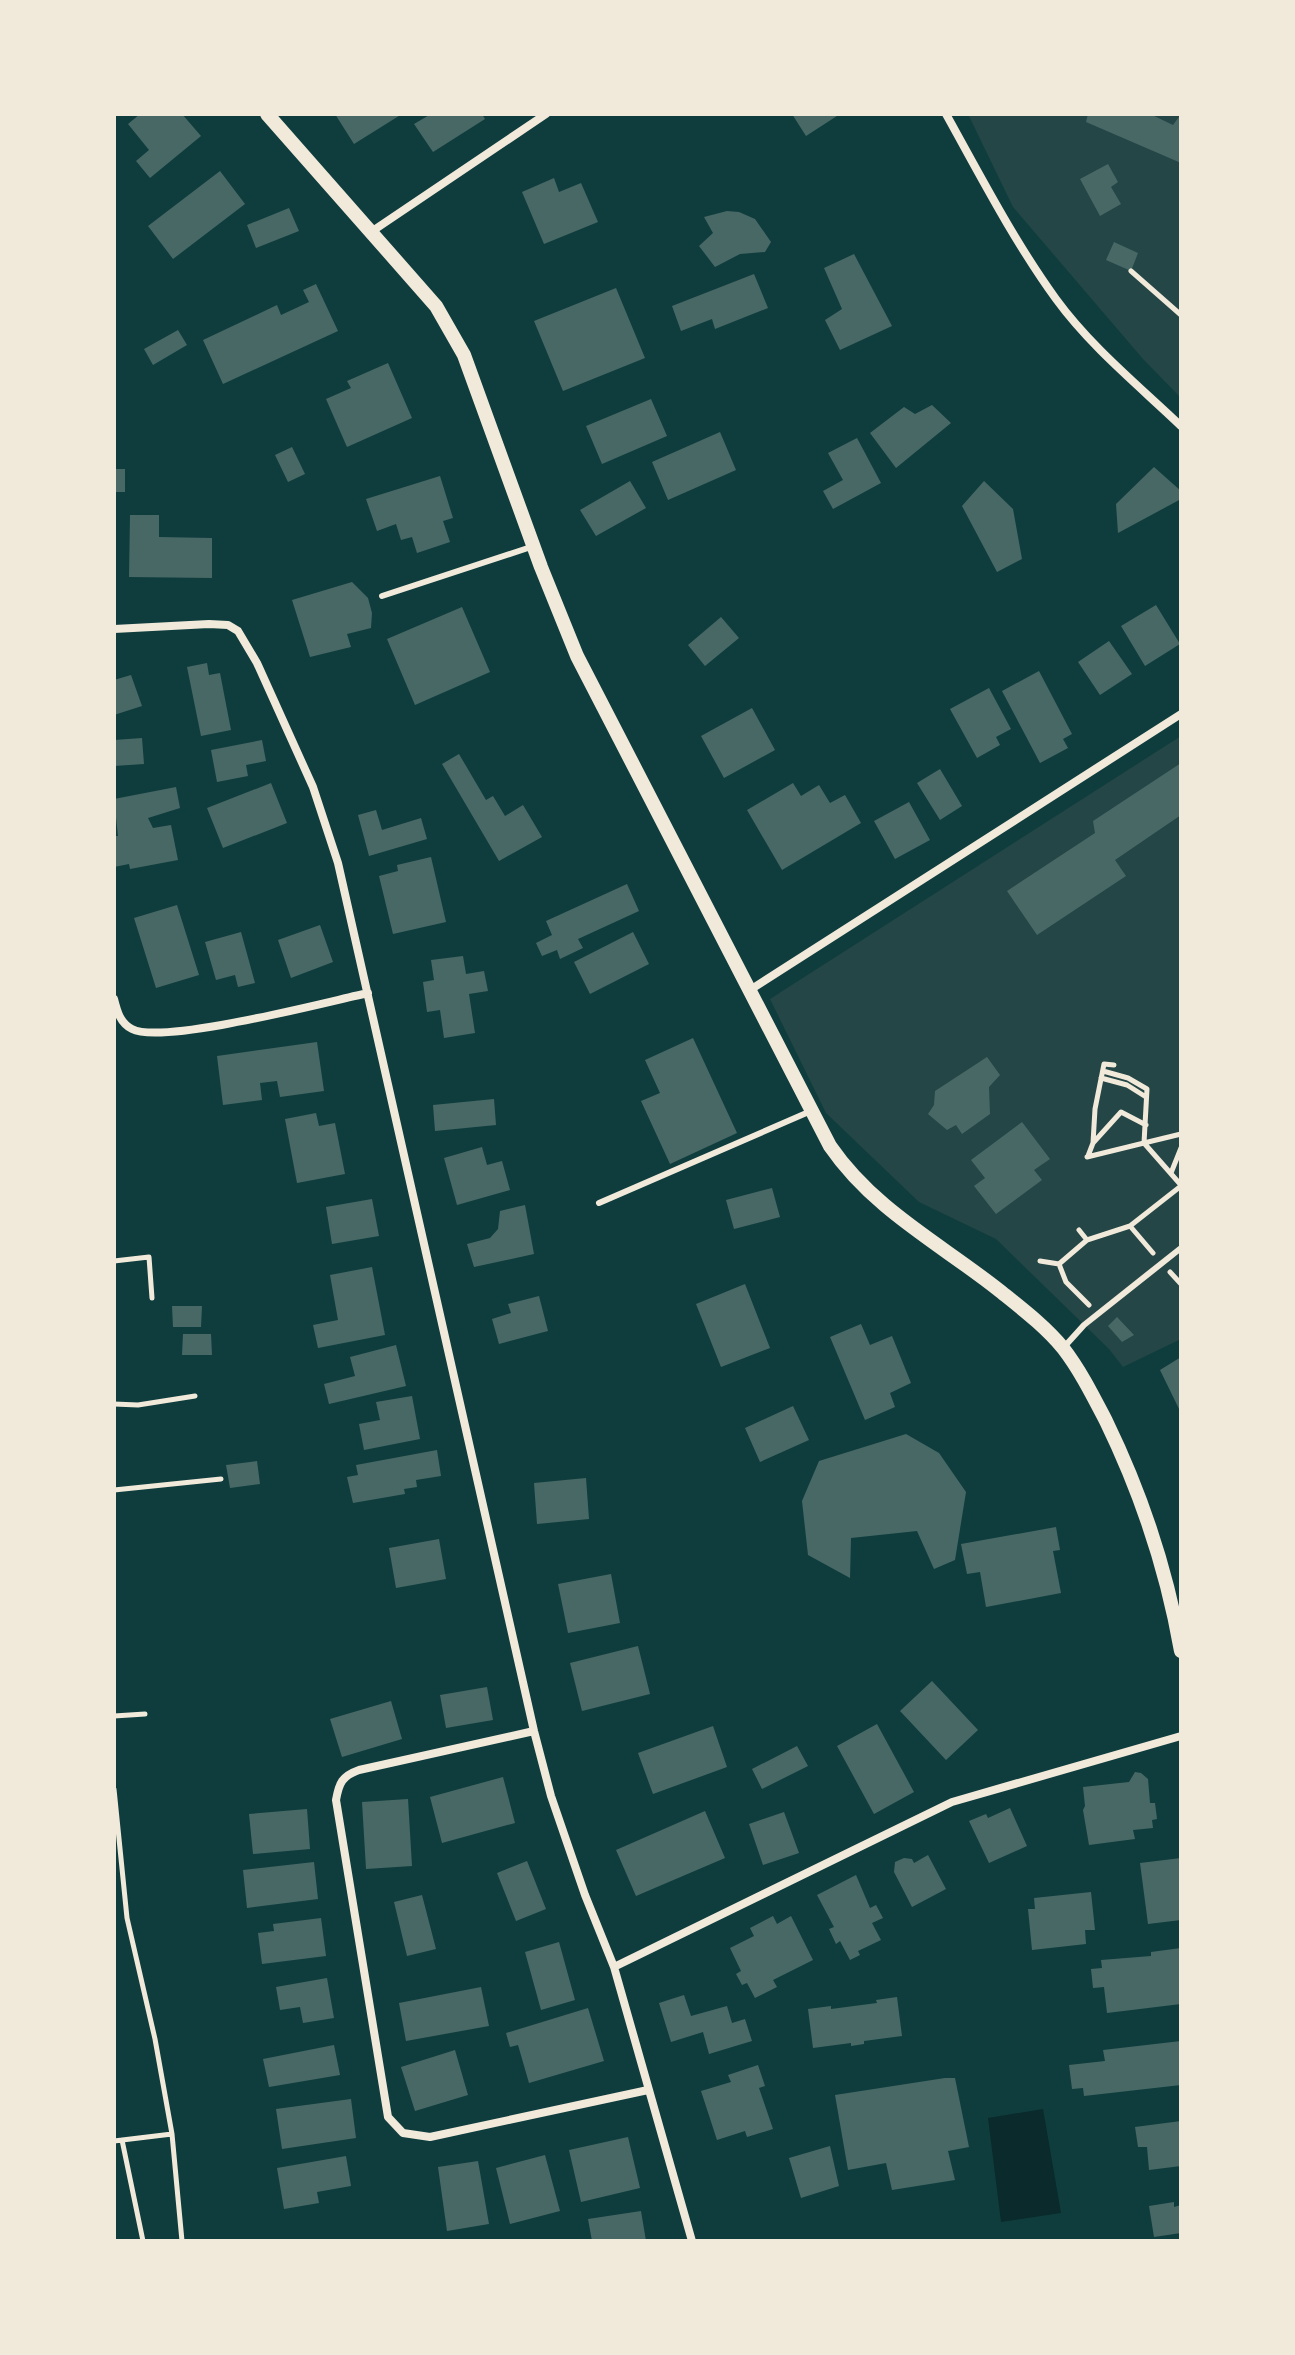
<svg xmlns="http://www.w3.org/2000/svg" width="1295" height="2355" viewBox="0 0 1295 2355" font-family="Jost,sans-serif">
<rect width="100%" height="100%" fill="#0f3d3e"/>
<path fill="#244646" d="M 968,114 L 1181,114 L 1181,398 L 1143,359 L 1013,207 Z
M 1181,736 L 1181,1339 L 1123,1367 L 1109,1349 L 996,1239 L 919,1202 L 826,1113 L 770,999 Z"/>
<path fill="#0a2a2b" d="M 1043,2109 L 1061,2213 L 1001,2222 L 988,2118 Z"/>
<path fill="#486865" d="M 140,114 L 182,114 L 201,136 L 150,178 L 136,161 L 149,150 L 128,124 Z
M 335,114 L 402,114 L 354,144 Z
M 431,114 L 482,114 L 485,119 L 433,152 L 414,124 Z
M 792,114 L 840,114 L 806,136 Z
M 1088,114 L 1150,114 L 1173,125 L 1181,114 L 1181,163 L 1086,122 Z
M 1108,164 L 1118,182 L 1111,187 L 1121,204 L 1100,216 L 1080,179 Z
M 220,171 L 245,204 L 173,259 L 148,226 Z
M 554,178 L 559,192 L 581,183 L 598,222 L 544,244 L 522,192 Z
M 289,208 L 299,231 L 256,248 L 247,225 Z
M 727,211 L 739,212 L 755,219 L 771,242 L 765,252 L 740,254 L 715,267 L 699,246 L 713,233 L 704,217 Z
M 1114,242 L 1138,253 L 1131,271 L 1106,260 Z
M 854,254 L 892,326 L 840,350 L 825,320 L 842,309 L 824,268 Z
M 754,274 L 768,308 L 715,329 L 712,319 L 681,331 L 672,306 Z
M 316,284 L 338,331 L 223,384 L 203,340 L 277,305 L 281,315 L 309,302 L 303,290 Z
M 616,288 L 645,358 L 563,391 L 534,321 Z
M 178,330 L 187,345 L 153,365 L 144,349 Z
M 388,363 L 412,418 L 347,447 L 326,399 L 351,388 L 347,381 Z
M 651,399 L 667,436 L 602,464 L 586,426 Z
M 932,405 L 951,423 L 896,468 L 870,433 L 904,407 L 915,414 Z
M 720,432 L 736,470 L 668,500 L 652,462 Z
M 857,438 L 881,483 L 833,509 L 823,491 L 843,480 L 828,453 Z
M 292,447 L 305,474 L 288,482 L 275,455 Z
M 1154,467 L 1181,491 L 1181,499 L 1118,533 L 1116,504 Z
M 114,469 L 125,469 L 125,492 L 114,492 Z
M 440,476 L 453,518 L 443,521 L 450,542 L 417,553 L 412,537 L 401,540 L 396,524 L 377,531 L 366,499 Z
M 630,481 L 646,508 L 596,536 L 580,510 Z
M 984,481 L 1013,509 L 1022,559 L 997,572 L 962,506 Z
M 130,515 L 159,515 L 159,537 L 212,538 L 212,578 L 129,577 Z
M 352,582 L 368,598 L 372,613 L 371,628 L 347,634 L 351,647 L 310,657 L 292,600 Z
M 1156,605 L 1180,644 L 1145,666 L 1121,626 Z
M 462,607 L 490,672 L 415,705 L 387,639 Z
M 721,617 L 739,638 L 705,666 L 688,645 Z
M 1109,641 L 1132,674 L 1100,695 L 1078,662 Z
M 207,663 L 209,675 L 220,673 L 231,730 L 201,736 L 187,667 Z
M 1039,671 L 1072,734 L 1063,739 L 1068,748 L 1040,763 L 1002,691 Z
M 131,675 L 142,706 L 114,715 L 114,680 Z
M 989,688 L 1011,729 L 996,737 L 1000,745 L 977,758 L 950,709 Z
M 752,708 L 775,750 L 724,778 L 701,736 Z
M 142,738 L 144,764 L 114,766 L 114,740 Z
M 262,740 L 266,761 L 246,765 L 248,776 L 217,782 L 211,750 Z
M 459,754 L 486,800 L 493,796 L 505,816 L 523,805 L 542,837 L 499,861 L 442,764 Z
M 1181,763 L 1181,815 L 1115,860 L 1126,876 L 1037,935 L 1007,891 L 1095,833 L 1093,821 Z
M 940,769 L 962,806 L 940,820 L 917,783 Z
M 271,783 L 287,823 L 223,848 L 207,808 Z
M 793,783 L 801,796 L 819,785 L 830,803 L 845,795 L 861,823 L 782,870 L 747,810 Z
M 176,787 L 180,808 L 148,818 L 153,828 L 171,825 L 178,860 L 130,869 L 129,864 L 114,867 L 114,836 L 118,836 L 114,799 Z
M 909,802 L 930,840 L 895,859 L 874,821 Z
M 376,810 L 382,830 L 421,818 L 427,839 L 369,856 L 358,815 Z
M 431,857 L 446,922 L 393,934 L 379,876 L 398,871 L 397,865 Z
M 627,884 L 639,911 L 578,939 L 583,948 L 560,959 L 557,950 L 542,956 L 536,943 L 552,935 L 546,921 Z
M 177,905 L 199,975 L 156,988 L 134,918 Z
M 320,925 L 333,962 L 291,978 L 278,940 Z
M 241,932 L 255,983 L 238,987 L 235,975 L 216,980 L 205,942 Z
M 633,932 L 649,964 L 590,994 L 574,962 Z
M 463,956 L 466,974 L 484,971 L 488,991 L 469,994 L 475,1033 L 444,1038 L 440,1010 L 427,1012 L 423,982 L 434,980 L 431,960 Z
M 693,1038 L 737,1133 L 670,1164 L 641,1101 L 660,1093 L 645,1060 Z
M 317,1042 L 324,1091 L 280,1097 L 277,1081 L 260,1083 L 262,1100 L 223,1105 L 217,1056 Z
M 987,1057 L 1000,1075 L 989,1087 L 990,1114 L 962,1134 L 956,1125 L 947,1130 L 928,1114 L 934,1105 L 935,1091 Z
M 494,1099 L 496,1125 L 435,1131 L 433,1105 Z
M 316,1113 L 319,1126 L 335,1123 L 345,1174 L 297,1183 L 285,1119 Z
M 1022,1122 L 1050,1159 L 1034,1170 L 1042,1180 L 996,1214 L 974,1186 L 985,1178 L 971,1160 Z
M 482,1147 L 487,1165 L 502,1161 L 510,1190 L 457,1205 L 444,1158 Z
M 772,1188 L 780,1217 L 734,1229 L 726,1200 Z
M 372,1199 L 379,1236 L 332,1244 L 326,1207 Z
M 525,1205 L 534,1254 L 474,1267 L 467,1244 L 490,1238 L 498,1229 L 500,1211 Z
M 372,1267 L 385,1335 L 318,1348 L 313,1325 L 338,1320 L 330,1275 Z
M 745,1284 L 770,1348 L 721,1367 L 696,1304 Z
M 539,1296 L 548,1331 L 499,1344 L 492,1319 L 511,1313 L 508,1304 Z
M 172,1306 L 202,1306 L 201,1327 L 173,1327 Z
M 1117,1317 L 1134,1335 L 1122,1342 L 1108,1326 Z
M 861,1324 L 870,1345 L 892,1336 L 911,1383 L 890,1393 L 895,1407 L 865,1420 L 830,1337 Z
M 183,1334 L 211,1334 L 212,1355 L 182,1355 Z
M 396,1345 L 406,1386 L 329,1404 L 324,1384 L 355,1376 L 350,1357 Z
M 1181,1357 L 1181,1413 L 1160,1370 Z
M 412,1396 L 420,1439 L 364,1450 L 359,1424 L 380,1420 L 376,1402 Z
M 793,1406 L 809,1440 L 760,1462 L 745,1428 Z
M 906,1434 L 939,1453 L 966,1492 L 955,1560 L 934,1569 L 917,1531 L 851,1538 L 850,1578 L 808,1555 L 802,1501 L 819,1461 Z
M 437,1450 L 441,1476 L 416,1480 L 417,1487 L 404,1489 L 405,1494 L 353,1503 L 347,1477 L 358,1475 L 356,1465 Z
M 257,1461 L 260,1484 L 230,1488 L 226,1465 Z
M 586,1478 L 589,1519 L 537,1524 L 534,1483 Z
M 1056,1527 L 1060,1550 L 1053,1551 L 1061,1593 L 986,1607 L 980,1572 L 967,1574 L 961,1544 Z
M 439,1539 L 446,1579 L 396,1588 L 389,1548 Z
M 611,1574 L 620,1623 L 568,1633 L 558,1584 Z
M 638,1646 L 650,1694 L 582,1711 L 570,1663 Z
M 932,1681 L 978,1730 L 946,1760 L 900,1711 Z
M 487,1687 L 493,1720 L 446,1728 L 440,1695 Z
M 391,1701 L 402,1739 L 342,1757 L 330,1719 Z
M 877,1724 L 914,1792 L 874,1814 L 837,1746 Z
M 713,1726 L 727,1767 L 653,1794 L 638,1753 Z
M 797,1746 L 808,1766 L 762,1789 L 752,1769 Z
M 1135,1772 L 1141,1773 L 1148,1779 L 1150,1803 L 1155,1803 L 1157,1819 L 1152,1820 L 1153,1828 L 1133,1830 L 1135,1839 L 1089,1845 L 1083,1810 L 1085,1806 L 1083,1787 L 1129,1782 Z
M 503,1777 L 515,1823 L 442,1843 L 430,1797 Z
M 408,1799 L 412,1866 L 366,1869 L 362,1802 Z
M 1010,1808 L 1027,1846 L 989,1863 L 969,1821 L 986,1814 L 988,1818 Z
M 307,1809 L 310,1849 L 253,1854 L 249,1814 Z
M 705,1811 L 725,1858 L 636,1896 L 616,1850 Z
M 784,1812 L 799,1853 L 763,1865 L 749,1824 Z
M 928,1855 L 946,1889 L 912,1907 L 894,1872 L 895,1862 L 904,1858 L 912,1859 L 914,1863 Z
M 1181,1858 L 1181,1920 L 1148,1924 L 1140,1863 Z
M 527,1861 L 546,1909 L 516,1921 L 497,1873 Z
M 314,1862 L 318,1899 L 247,1908 L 243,1870 Z
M 856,1875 L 870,1908 L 876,1905 L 883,1918 L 872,1923 L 881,1940 L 858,1951 L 860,1955 L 850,1960 L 840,1941 L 836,1944 L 829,1929 L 834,1927 L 817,1895 Z
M 1091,1892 L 1095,1930 L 1085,1930 L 1086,1944 L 1032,1950 L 1028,1909 L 1035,1909 L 1034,1898 Z
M 422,1895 L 436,1949 L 407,1956 L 394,1902 Z
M 773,1916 L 777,1924 L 791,1916 L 813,1960 L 773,1980 L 777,1987 L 755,1998 L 747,1983 L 742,1985 L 736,1974 L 741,1971 L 730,1948 L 754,1936 L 750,1928 Z
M 321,1918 L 326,1956 L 262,1964 L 258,1933 L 274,1931 L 273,1924 Z
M 559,1942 L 575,2000 L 541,2010 L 525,1952 Z
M 1181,1948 L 1181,2004 L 1107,2013 L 1104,1987 L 1093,1988 L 1091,1969 L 1102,1968 L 1101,1960 L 1151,1956 L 1151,1952 Z
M 327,1978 L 334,2018 L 303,2023 L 300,2007 L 280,2010 L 276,1987 Z
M 481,1987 L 489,2026 L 406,2041 L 399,2003 Z
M 684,1995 L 691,2016 L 727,2006 L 732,2023 L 745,2019 L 752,2041 L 709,2054 L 703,2032 L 671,2042 L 659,2003 Z
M 897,1997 L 902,2036 L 864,2041 L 864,2044 L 851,2046 L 851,2043 L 813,2048 L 808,2009 L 831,2006 L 831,2009 L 877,2003 L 876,2000 Z
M 588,2008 L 604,2061 L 529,2083 L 518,2045 L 510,2047 L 506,2033 Z
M 1181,2041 L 1181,2085 L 1084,2096 L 1083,2088 L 1072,2089 L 1069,2065 L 1105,2061 L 1103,2050 Z
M 334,2045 L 340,2075 L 269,2087 L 263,2059 Z
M 455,2050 L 468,2095 L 415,2111 L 401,2067 Z
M 758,2065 L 765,2086 L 759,2088 L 773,2129 L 747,2137 L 745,2131 L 717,2140 L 701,2091 L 731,2082 L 728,2075 Z
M 945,2078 L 955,2078 L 969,2147 L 948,2151 L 955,2180 L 892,2190 L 886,2163 L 848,2170 L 835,2095 Z
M 351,2099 L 356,2138 L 282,2149 L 276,2109 Z
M 1181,2121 L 1181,2166 L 1149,2170 L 1147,2147 L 1138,2147 L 1135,2127 Z
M 628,2137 L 640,2188 L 581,2202 L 569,2150 Z
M 830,2146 L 839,2186 L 801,2198 L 789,2158 Z
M 545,2155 L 560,2211 L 510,2224 L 496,2168 Z
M 346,2156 L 351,2186 L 317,2192 L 319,2203 L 284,2209 L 277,2168 Z
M 478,2161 L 489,2224 L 447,2231 L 438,2167 Z
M 1174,2202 L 1174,2207 L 1181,2205 L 1181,2233 L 1154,2237 L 1149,2206 Z
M 641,2211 L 646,2241 L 592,2241 L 588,2219 Z"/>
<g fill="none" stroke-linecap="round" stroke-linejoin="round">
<path stroke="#f1e9da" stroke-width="5" d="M 1131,271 L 1181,315
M 1101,1078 L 1127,1085 L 1146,1097
M 1093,1143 L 1095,1109 L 1104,1064 L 1114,1065
M 1088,1156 L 1093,1143 L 1121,1112 L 1146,1125
M 1087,1157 L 1144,1143 L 1147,1089 L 1128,1078 L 1103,1071
M 1171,1173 L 1181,1148
M 1180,1184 L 1144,1143 L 1181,1134
M 1130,1226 L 1153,1253
M 1079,1230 L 1087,1240
M 114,1261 L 149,1257 L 152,1298
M 1040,1261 L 1059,1264
M 1170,1272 L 1181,1284
M 1089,1305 L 1066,1282 L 1059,1264 L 1087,1240 L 1130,1226 L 1181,1186
M 114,1404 L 138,1405 L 195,1396
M 114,1490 L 221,1479
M 114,1716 L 145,1714
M 114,1789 L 127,1918 L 155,2039 L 172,2134 L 182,2241
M 122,2140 L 143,2241
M 114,2141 L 172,2134"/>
<path stroke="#f1e9da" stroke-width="6" d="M 382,596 L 534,546
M 599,1203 L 811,1111
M 1065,1346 L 1084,1325 L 1181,1248"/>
<path stroke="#f1e9da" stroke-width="8" d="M 946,114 C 981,177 1014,241 1056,299 C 1091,347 1138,385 1181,426
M 371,232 L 546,114
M 114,629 L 209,624 L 228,625 L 238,631 L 257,663 L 313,787 L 338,863 L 534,1731 L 551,1796 L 585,1895 L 614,1967 L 692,2241
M 750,990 L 1181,714
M 114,999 C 117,1011 120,1023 132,1029 C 163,1045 326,1002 368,993
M 534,1731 L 359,1770 C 342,1776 339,1783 336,1800 L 388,2117 L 403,2133 L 430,2137 L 648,2090
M 614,1967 L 952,1802 L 1181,1736"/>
<path stroke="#f1e9da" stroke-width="14" d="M 267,114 L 436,306 L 464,355 L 541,567 L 577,656 L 830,1146 C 874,1210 941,1244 1000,1291 C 1021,1308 1045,1326 1063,1348 C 1080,1370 1093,1396 1106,1421 C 1141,1493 1167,1571 1181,1651"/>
</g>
<rect width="1295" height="2355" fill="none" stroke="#f1e9da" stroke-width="232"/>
</svg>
